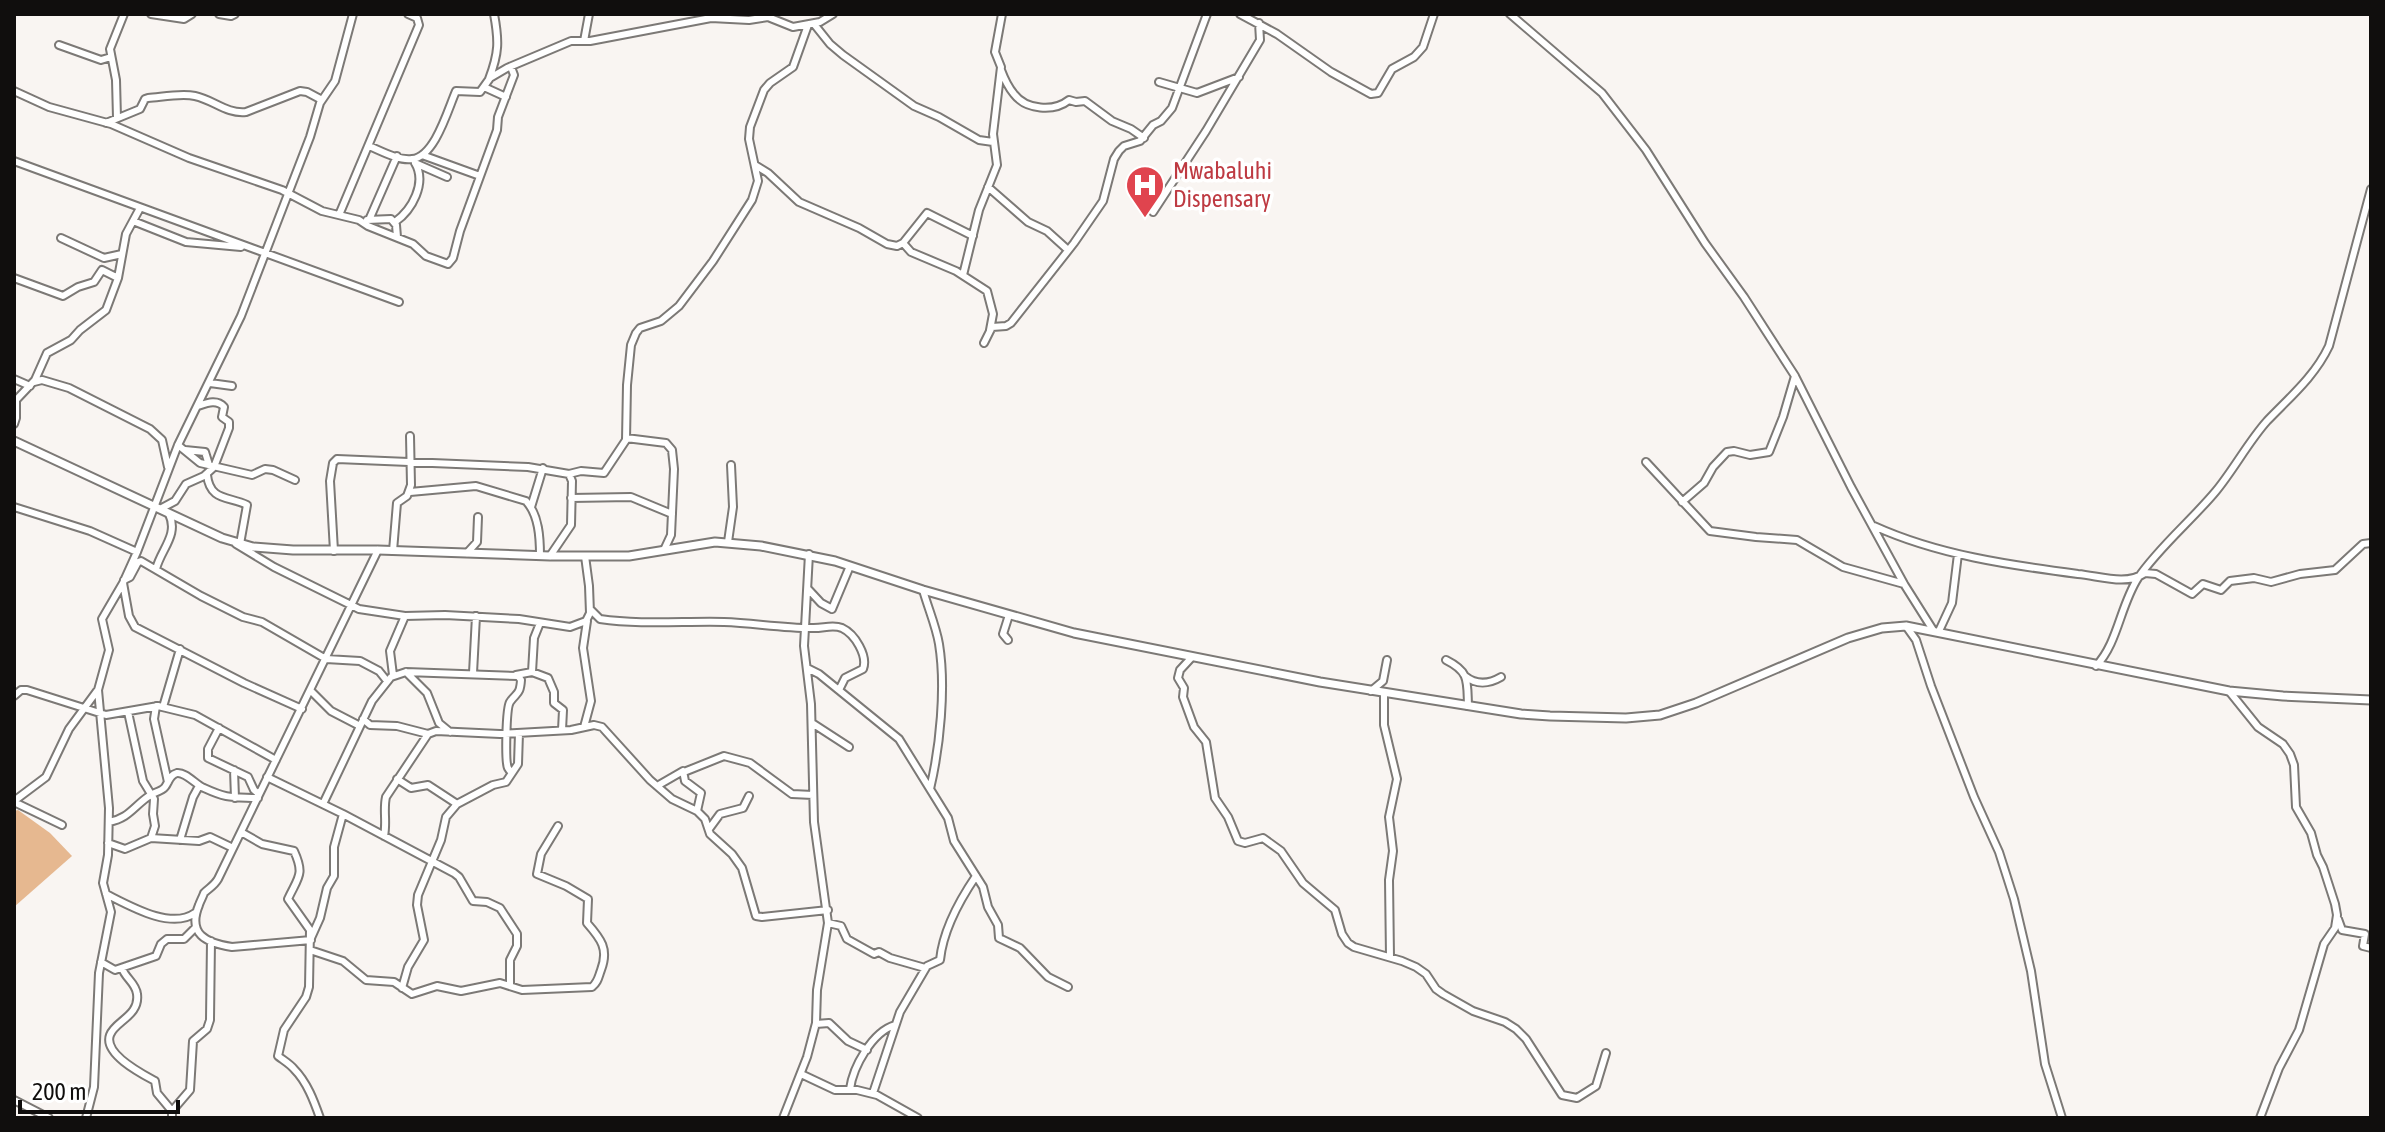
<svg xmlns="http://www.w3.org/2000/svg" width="2385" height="1132" viewBox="0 0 2385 1132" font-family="'Asap Condensed',sans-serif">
<rect width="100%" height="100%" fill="#f9f5f2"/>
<path fill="#e6b890" d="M 18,810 L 50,833 L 72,856 L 14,907 L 14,811 Z"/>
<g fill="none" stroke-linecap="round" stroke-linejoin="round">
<g stroke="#7c7976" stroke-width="10">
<path id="minor" d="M 151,14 L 184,19 L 192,14
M 219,14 L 231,16 L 235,14
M 1240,14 L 1277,34 L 1331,72 L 1371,94 L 1378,93 L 1392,69 L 1414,57 L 1423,47 L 1434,14
M 1510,14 L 1602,93 L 1646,150 L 1705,243 L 1744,297 L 1795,376 L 1851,487 L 1904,584 L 1933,630
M 814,24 L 830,44 L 843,55 L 914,106 L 939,117 L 979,140 L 993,142
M 584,41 L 589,14
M 59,45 L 101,60 L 111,57
M 1001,70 C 1004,78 1008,87 1014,94 C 1026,110 1054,112 1069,100 L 1076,102 L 1085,101 L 1112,121 L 1131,129 L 1144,138
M 489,79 C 499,53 499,41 494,14
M 1159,82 L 1197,93 L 1239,77
M 484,87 L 506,97
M 14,91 L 49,107 L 111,124 L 189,158 L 282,190 L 322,211 L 359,220 L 368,226 L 413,244 L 426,256 L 448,264 L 453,258 L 460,231 L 497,130 L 498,117 L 514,75 L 511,67
M 117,118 L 116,80 L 110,49 L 124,14
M 106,123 L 140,109 L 145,99 L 148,98 C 162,97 181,93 195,96 C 214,100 226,114 246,112 L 300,91 L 307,92 L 322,100
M 369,146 C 381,151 399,161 412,159 C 435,157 448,109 456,91 L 480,92 L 490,78 L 507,68 L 571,41 L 590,41 L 711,18 L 749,20 L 768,17 L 793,27 L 820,22 L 833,14
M 422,155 L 480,176
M 14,161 C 142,208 270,255 399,302
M 415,163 L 447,177
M 755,165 L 768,173 L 799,202 L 859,228 L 887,244 L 897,246 L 903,243 L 927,213 L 973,236
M 988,187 L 1028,222 L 1047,231 L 1068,250
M 1153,212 L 1206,131 L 1260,40 L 1259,23
M 339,215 L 419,25 L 417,18 L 408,14
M 367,220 L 391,219 L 396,225 L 397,237
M 369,220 L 397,156
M 133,221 L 186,242 L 241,247
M 395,222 C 412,210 427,183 415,163
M 61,238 L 104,258 L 122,254
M 903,243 L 911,252 L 956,271 L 987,291 L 993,314 L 990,330
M 963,275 L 979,210 L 997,165 L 993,134 L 1001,67 L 995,52 L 1002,14
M 14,278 L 63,296 L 78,287 L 94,282 L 102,270 L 118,278
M 984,343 L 992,327 L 1006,326 L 1011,323 L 1074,243 L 1103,201 L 1114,159 L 1119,151 L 1124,146 L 1140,141 L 1153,125 L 1161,121 L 1172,108 L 1207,14
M 14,379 L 30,386
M 34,382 L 42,380 L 69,388 L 150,429 L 162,440 L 168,467
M 210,383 L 232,386
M 14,424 L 16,418 L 16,400 L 35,380 L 47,353 L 71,340 L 80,330 L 106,310 L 118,278 L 126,234 L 140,208
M 626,438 L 666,443 L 672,450 L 674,469 L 671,535 L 664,550
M 178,445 L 200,463 L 252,475 L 265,469 L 273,470 L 295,480
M 185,450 L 205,452 L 209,465
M 1646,462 L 1710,531 L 1756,537 L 1797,540 L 1843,567 L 1904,584
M 569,474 L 581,471 L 604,473 L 626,440 L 627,385 L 631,345 L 636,333 L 640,328 L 661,321 L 679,306 L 713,261 L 752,200 L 758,181 L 749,139 L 750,127 L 764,90 L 770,83 L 793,67 L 808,25
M 207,475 C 210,501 228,496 247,505 L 240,544
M 410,492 L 476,486 L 526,501 C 539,515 540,538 540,556
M 571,498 L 631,497 L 672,514
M 1682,502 L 1704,483 L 1713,467 L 1727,452 L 1734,451 L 1750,455 L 1769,452 L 1783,417 L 1795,376
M 14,507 L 90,531 L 137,552
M 531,507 L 543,468
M 162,508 L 175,501 L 186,484 L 204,476 L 214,467 L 229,428 L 229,422 L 222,417 L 224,407 C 217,399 207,403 198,406
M 1874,526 C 1938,555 2009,565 2078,574 C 2100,576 2126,586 2145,573 L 2156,574 L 2192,594 L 2203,584 L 2221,590 L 2230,581 L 2254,578 L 2271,582 L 2300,574 L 2335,570 L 2363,544 L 2371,543
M 728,542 L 733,507 L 731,465
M 236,544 L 274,567 L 359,609 L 405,616 L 445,615 L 519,619 L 570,627 L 586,621 L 590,613 L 589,586 L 585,556
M 334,551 L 330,481 L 333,463 L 337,459 L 528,467 L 569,474 L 572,481 L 571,525 L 550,556
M 393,551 L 397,503 L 407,496 L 411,485 L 410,436
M 467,553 L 477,542 L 478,517
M 156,569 C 161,549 179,535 169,514
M 124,580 L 130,577 L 138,562 L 141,561 L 201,596 L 243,617 L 262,622 L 326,659 L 360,661 L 379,671 L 387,681
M 123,583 L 129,616 L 135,627 L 244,683 L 302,709
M 808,589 L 821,603 L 832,609 L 850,566
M 923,590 C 928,608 936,626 939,644 C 946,687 940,747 930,789
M 591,610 L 600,619 C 641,625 683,621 724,622 C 753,623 782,628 811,628 C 822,629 832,624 842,628 C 855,634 868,656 863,669 L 845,678 L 839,690
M 1906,626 L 1916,640 L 1931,686 L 1974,797 L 1999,852 L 2014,899 L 2031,971 L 2045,1064 L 2062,1118
M 1939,631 L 1952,603 L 1958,554
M 1008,640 L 1003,634 L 1009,615
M 1192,657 L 1180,670 L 1178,678 L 1184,688 L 1183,697 L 1194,727 L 1206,742 L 1215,798 L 1228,817 L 1238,841 L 1245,843 L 1263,838 L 1281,851 L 1303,883 L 1335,910 L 1342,934 L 1348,943 L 1354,947 L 1402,961 L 1416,967 L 1426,974 L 1436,989 L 1443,994 L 1473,1011 L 1505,1022 L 1516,1029 L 1526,1039 L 1562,1095 L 1577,1098 L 1596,1086 L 1606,1053
M 1446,660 C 1470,672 1467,681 1468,706
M 2096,666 C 2118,643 2120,606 2138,578 C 2159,547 2192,520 2216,491 C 2234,469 2249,441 2267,421 C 2290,397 2315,376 2329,346 L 2371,189
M 807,668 L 819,674 L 899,739 L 948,818 L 954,841 L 983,887 L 988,907 L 998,925 L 999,938 L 1020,948 L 1048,977 L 1068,987
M 406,672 L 427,693 L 439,723 L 450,732
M 532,672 L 534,638 L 540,623
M 473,673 L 476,616
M 393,675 L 390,651 L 405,616
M 516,675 L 532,672 L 548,678 L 554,692 L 554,703 L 563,710 L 562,730
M 1465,676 C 1476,685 1489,684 1501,677
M 311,691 L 331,711 L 360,726
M 1371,691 L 1383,681 L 1387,660
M 2229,691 L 2258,727 L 2283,744 L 2290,754 L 2294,765 L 2296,807 L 2311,833 L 2317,855 L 2323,867 L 2335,904 L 2337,915 L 2335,928 L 2324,944 L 2299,1030 L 2279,1068 L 2260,1118
M 1384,693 L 1384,725 L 1397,779 L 1389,817 L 1393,851 L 1389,880 L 1390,957
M 14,696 L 21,690 L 27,690 L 106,715 L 158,706 L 195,715 L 276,760
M 156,706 L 154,719 L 168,782
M 163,707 L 180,649
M 128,712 L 143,781 L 154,799 L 153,814 L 155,826 L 151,838
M 363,719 L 370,725 L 397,726 L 428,734
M 812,723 L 849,747
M 584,727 L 591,701 L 583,648 L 587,621
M 219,728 L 208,749 L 208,758 L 248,777 L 254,790 L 259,794
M 234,770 L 235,798
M 684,772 L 724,756 L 750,763 L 792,794 L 813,795
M 267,777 L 343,814 L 454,873 L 459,877 L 473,901 L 487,902 L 500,908 L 517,934 L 517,946 L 510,960 L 510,986
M 397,779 L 411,788 L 428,785 L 457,804
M 657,786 L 683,771 L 685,781 L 701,793 L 697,811
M 14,801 L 46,777 L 69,729 L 97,691
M 14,802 L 62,825
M 323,804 L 372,701 L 391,677 L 406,672 L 518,676 L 521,680 C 520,695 517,692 510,702 C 506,708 505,762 508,768 C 509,770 511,772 512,773
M 109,822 C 129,818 133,807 149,796 C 154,792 161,792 165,787 C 169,782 169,775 177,773 C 186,772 196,785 204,788 C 228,799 231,797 258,798
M 709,829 L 720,814 L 743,808 L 749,796
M 241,832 L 262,844 L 294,851 C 305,875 298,877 288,899 L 310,930 L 309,987 L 306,997 L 284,1030 L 278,1056 C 283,1060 290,1064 294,1069 C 307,1082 314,1101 320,1118
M 384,836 C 387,822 383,810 386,797 L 428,734 L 436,731 L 500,734 L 571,730 L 594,725 L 602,727 L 650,780 L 672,799 L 697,811 L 705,819 L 710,834 L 732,854 L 742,868 L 756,916 L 762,917 L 828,910
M 180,840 L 193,797 L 199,786
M 108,843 L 125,849 L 151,838 L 199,841 L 210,837 L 233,848
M 106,894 C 130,906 171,930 195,913
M 2338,919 L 2342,930 L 2365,934 L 2363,946 L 2371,948
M 828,923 L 841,926 L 847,939 L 874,954 L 879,952 L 890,958 L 925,968
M 311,938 L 320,918 L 327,888 L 334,876 L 334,847 L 343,814
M 311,940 L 232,947 C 206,943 187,934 199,905 C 199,904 204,894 204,893 C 209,888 214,886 218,879 L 378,550
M 310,950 L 343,961 L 366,980 L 394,982 L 412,994 L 437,986 L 461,991 L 500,983 L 522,990 L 592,987 C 598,982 598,978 601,970 C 609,949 601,939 587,923 L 588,899 L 566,886 L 537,874 L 541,854 L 558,826
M 101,962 L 115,970 L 156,956 L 161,944 L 167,939 L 184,939 L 195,928
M 122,968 C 125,978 136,983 137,994 C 140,1016 115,1021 110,1035 C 103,1054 142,1074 155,1081 L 157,1093 L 172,1111 L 172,1118
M 402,988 L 408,967 L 424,940 L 417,905 L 418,895 L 441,840 L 446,817 L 457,804 L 493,785 L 506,782 L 518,764 L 519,733
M 816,1024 L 829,1023 L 848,1041 L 867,1050
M 801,1074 L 835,1090 L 857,1090 L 877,1095 L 918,1118
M 850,1089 C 853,1067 872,1032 895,1025
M 873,1093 L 900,1012 L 927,966 L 940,960 C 943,930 959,901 976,876
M 14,1100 L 49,1118
M 172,1111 L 190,1090 L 193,1041 L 207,1029 L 210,1020 L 211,941
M 86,1118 L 94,1087 L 99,973 L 111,912 L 103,883 L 108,855 L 109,808 L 98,690 L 109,650 L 102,619 L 123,583 L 137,552 L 178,445 L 241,316 L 310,137 L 320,103 L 335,81 L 353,14
M 783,1118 L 807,1057 L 816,1023 L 817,990 L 828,923 L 814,822 L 811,704 L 804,646 L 809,554"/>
</g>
<g stroke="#7c7976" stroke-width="11">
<path id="tertiary" d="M 14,441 L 222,538 L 253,547 L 293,550 L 378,550 L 550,556 L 629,556 L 715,542 L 761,546 L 835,561 L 923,590 L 1074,633 L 1320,682 L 1521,714 L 1550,716 L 1626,718 L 1660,715 L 1696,703 L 1848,638 L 1882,628 L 1906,626 L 2229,691 L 2283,696 L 2371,700"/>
</g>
<use href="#minor" stroke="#fff" stroke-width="6"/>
<use href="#tertiary" stroke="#fff" stroke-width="7"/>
</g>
<defs>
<g id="hospital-pin" transform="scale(2)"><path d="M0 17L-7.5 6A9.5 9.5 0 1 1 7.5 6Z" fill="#e0444e" stroke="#fff"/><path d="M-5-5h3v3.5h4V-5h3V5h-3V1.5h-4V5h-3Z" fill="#fff"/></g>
</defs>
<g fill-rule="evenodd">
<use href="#hospital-pin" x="1145" y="185"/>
</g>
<g text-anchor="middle" stroke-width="7" stroke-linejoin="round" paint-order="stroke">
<g font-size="24" fill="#be3a42" stroke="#fff" text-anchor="start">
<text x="1173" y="179">Mwabaluhi<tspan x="1173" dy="28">Dispensary</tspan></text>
</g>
</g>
<rect width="2385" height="1132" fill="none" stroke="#100e0d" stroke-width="32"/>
<path d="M20 1100v12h158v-12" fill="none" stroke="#100e0d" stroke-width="4"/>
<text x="32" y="1100" font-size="24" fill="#100e0d" stroke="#ffffff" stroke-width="6" paint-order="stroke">200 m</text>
</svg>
